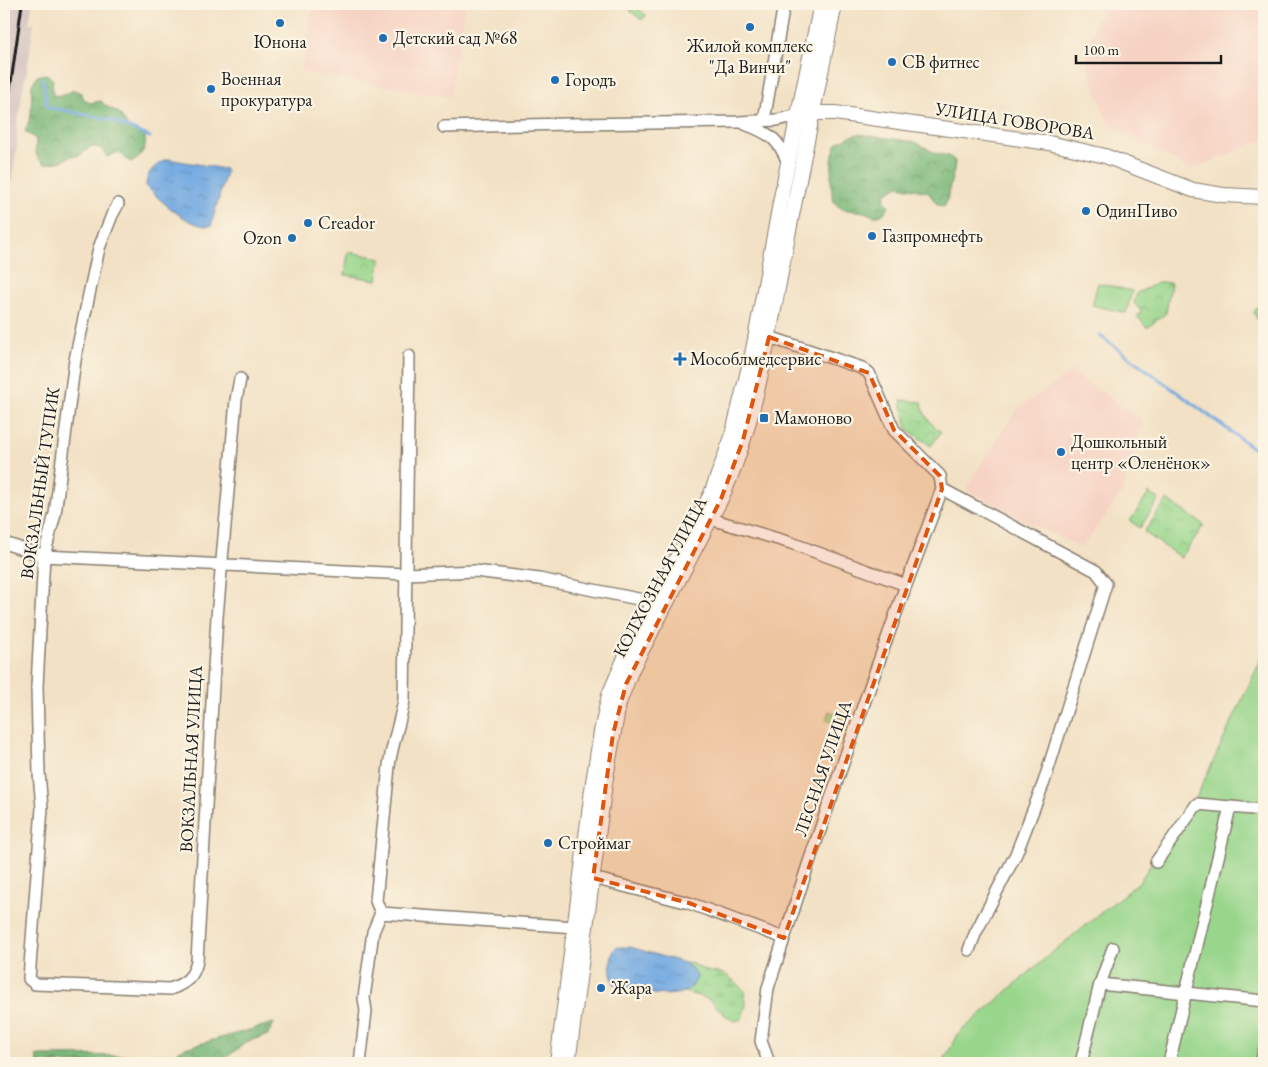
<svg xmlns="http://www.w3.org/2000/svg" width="1268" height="1067" viewBox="0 0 1268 1067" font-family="'EB Garamond',serif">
<defs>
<pattern id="forest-crowns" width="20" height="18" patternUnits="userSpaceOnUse" patternTransform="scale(1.25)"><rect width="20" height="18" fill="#7ab778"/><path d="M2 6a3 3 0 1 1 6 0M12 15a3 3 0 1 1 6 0" fill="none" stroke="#639462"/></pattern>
<pattern id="wetland-marsh" width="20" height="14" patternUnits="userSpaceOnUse" patternTransform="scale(1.25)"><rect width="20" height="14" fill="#99d68c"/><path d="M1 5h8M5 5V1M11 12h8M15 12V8" fill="none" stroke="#83b778"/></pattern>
<pattern id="park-crowns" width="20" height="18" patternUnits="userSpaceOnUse" patternTransform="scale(1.25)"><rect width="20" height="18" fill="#99d68c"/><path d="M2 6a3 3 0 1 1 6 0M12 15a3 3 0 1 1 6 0" fill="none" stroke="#83b778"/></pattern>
<pattern id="water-ripples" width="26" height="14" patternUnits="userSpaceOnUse" patternTransform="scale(1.25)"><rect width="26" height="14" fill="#72a9e1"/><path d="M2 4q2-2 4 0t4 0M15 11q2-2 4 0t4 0" fill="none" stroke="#5d89b6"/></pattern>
</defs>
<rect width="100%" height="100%" fill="#fcf5e5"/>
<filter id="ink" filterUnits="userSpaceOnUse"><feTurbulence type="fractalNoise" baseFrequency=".02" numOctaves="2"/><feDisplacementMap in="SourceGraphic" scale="10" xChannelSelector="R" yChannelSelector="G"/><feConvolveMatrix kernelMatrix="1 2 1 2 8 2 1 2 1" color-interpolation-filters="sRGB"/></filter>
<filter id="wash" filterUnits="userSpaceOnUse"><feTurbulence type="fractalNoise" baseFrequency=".0096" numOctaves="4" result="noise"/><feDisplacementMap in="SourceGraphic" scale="20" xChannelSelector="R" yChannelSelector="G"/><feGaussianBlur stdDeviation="1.12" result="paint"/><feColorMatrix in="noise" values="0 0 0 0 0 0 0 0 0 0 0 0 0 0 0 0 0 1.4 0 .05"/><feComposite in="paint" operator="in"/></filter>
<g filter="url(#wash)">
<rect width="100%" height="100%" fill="#f2e1c4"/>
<path fill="#f6d2c3" d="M 313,4 L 465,4 L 450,97 L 301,72 Z
M 1104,4 L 1264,4 L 1264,140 L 1190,170 L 1107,123 L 1086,60 L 1092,33 Z
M 1072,372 L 1143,421 L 1121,494 L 1082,548 L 1011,514 L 967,490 L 969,483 L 1017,409 Z"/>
<path fill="#d1bfbd" d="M 4,4 L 32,4 L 29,24 L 34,23 L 27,71 L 23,88 L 17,128 L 17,146 L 4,233 Z"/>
<path fill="url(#forest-crowns)" stroke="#4b6a4a" d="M 45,74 L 48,75 L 53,80 L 52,88 L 53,95 L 61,96 L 74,90 L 81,93 L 84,99 L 90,103 L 101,101 L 106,106 L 119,113 L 129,128 L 143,133 C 149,144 143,155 133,162 C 125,161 124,155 119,153 C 115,152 110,156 107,157 L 101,148 L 91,146 L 83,153 L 77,156 L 71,156 L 62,161 L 45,164 C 33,156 36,152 36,140 L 32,136 L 25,132 L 31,115 L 32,85 L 37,76 Z
M 859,134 L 915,142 L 935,153 L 949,156 L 955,161 C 955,169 953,174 951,182 C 948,191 949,199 944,207 L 937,204 L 928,192 L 899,186 L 886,193 L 884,200 L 889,206 C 886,211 884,215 878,216 C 873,217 868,213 864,212 C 854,210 842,212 835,203 C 829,195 830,150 838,143 C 844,139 852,135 859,134 Z
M 274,1023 L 268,1035 L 248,1041 L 219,1063 L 38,1063 L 36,1056 L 172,1055 L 185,1048 Z"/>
<path fill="url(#wetland-marsh)" stroke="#5a7954" d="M 685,963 L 693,964 L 706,971 L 721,973 L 728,976 L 745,991 L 746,1005 L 742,1019 L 735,1021 C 724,1016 720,1009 712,1002 C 705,996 693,995 684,992 L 693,986 L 694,971 Z"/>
<path fill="url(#park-crowns)" stroke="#5a7954" d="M 348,252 L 381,258 L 377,280 L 345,275 Z
M 1160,282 L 1171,283 L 1166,313 L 1147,328 L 1137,316 L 1142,312 L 1134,303 L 1137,293 Z
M 1264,304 L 1264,321 L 1257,319 L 1254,312 L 1259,305 Z
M 901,400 L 922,402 C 923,416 930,423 941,432 L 931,446 L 907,429 Z
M 1167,500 L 1204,525 L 1181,558 L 1144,532 Z
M 829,711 L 844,716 L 841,725 L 826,720 Z"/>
<path fill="#99d68c" stroke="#5a7954" d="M 634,6 L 646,15 L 642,20 L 630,11 Z
M 1098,283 L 1132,291 L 1126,313 L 1092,305 Z
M 1149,493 L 1159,499 L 1140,528 L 1130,521 Z
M 1264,653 L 1264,1063 L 942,1063 L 959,1033 L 1055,950 L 1139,882 L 1196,798 Z"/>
<path fill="url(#water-ripples)" stroke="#47627e" d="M 168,159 L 225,169 L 226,172 L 211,226 C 190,229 160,200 146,186 C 146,172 156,164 168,159 Z
M 616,947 L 630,947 L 685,963 L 694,971 L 697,977 C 694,984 691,989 684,992 C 665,999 632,991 614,984 C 609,972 609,957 616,947 Z"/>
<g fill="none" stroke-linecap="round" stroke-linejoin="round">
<path stroke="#72a9e1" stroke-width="3" d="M 43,79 L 47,107 L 111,120 L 150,137
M 1099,335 L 1264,456"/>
</g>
</g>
<g filter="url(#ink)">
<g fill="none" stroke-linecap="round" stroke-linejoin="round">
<g stroke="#877e70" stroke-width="14">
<path id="minor" d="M 764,121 L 784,4
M 745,124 C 769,133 779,139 788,163
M 444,127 L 569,124 L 739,122 L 777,120 L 804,114
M 118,204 L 112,215 L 99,248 L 75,360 L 55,514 L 44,556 L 37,686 L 39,773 L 42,808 L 29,979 L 35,984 L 170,989 C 185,984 194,977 197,961 L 217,617 L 236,400 L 240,379
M 769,337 L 862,368 L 869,373 L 894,430 L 940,476 L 942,489
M 942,489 L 1096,571 L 1106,584 L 1044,782 L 1016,854 L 975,934 L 969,950
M 711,519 L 791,543 L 906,585
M 4,543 L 44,556 L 406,574 L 475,571 L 539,579 L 653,602
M 1156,862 L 1197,804 L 1264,810
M 593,878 L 689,903 L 784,938
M 381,913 L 376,901 L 389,766 C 392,744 400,723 404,700 L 409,356
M 381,913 L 575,927
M 1100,984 L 1264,1001
M 360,1063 L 366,1011 L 364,998 L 373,932 L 381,913
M 769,1063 L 761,1041 L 768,988 L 808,865 L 851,740 L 906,585 L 942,489
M 1081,1063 L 1100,984 L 1113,948
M 1169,1063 L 1230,807
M 1261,1063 L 1264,1051"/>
</g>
<g stroke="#877e70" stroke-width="16">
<path id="major" d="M 813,113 L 835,113 L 1049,143 L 1105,156 L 1193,190 L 1223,195 L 1264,197
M 557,1063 L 593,782 L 601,732 L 609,695 L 630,646 L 711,494 L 732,437 L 753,350 L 783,187 L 821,4
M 568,1063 L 605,783 L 619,703 L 632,669 L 721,499 C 756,423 768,338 784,257 C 800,172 818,88 835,4"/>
</g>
<use href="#minor" stroke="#fff" stroke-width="11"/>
<use href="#major" stroke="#fff" stroke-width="14"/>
<path stroke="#1c1c1c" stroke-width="3" d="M 4,132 L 22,4"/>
</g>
</g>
<path fill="#de560d" fill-opacity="0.2" stroke="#de560d" stroke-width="4" stroke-dasharray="10 6" stroke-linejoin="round" d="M 769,337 L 869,373 L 894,430 L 940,476 L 942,489 L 784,938 L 689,903 L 593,878 L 613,734 L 626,684 L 721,499 L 743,440 Z"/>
<g fill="#1f6fb2" stroke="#fcf5e5" stroke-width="2">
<circle cx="280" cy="23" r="5"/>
<circle cx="750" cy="27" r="5"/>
<circle cx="383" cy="38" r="5"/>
<circle cx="892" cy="62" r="5"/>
<circle cx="555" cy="80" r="5"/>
<circle cx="211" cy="89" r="5"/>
<circle cx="1086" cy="211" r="5"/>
<circle cx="308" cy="223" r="5"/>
<circle cx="872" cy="236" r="5"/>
<circle cx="292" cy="238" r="5"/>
<path d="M677.5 351.5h5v5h5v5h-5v5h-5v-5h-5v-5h5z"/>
<rect x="759" y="413" width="10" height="10" rx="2.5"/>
<circle cx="1061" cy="452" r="5"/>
<circle cx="548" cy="843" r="5"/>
<circle cx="601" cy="988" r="5"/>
</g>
<g text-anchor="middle" stroke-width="4.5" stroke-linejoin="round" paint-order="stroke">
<g font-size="18" fill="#1c1c1c" stroke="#fcf5e5" text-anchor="start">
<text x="393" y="44">Детский сад №68</text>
<text x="280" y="48" text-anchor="middle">Юнона</text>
<text x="750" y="52" text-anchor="middle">Жилой комплекс<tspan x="750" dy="21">"Да Винчи"</tspan></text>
<text x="902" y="68">СВ фитнес</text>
<text x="221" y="85">Военная<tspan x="221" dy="21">прокуратура</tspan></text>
<text x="565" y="86">Городъ</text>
<text x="1096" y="217">ОдинПиво</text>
<text x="318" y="229">Creador</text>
<text x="882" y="242">Газпромнефть</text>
<text x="282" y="244" text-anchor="end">Ozon</text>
<text x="690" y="365">Мособлмедсервис</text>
<text x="774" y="424">Мамоново</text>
<text x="1071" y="448">Дошкольный<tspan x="1071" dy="21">центр «Оленёнок»</tspan></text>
<text x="558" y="849">Строймаг</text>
<text x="611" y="994">Жара</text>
</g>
<g font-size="18" fill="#1c1c1c" stroke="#fcf5e5">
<text transform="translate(1015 121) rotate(9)" y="6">УЛИЦА ГОВОРОВА</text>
<text transform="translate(40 483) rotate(-82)" y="6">ВОКЗАЛЬНЫЙ ТУПИК</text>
<text transform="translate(660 577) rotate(-62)" y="6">КОЛХОЗНАЯ УЛИЦА</text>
<text transform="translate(191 759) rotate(-87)" y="6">ВОКЗАЛЬНАЯ УЛИЦА</text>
<text transform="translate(823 768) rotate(-71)" y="6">ЛЕСНАЯ УЛИЦА</text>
</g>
</g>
<rect width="1268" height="1067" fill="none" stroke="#fcf5e5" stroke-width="20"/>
<path d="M1076 55v8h145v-8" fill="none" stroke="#1c1c1c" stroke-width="2.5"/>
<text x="1083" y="55" font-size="15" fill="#1c1c1c" stroke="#fcf5e5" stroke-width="4" paint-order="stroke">100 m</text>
</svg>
